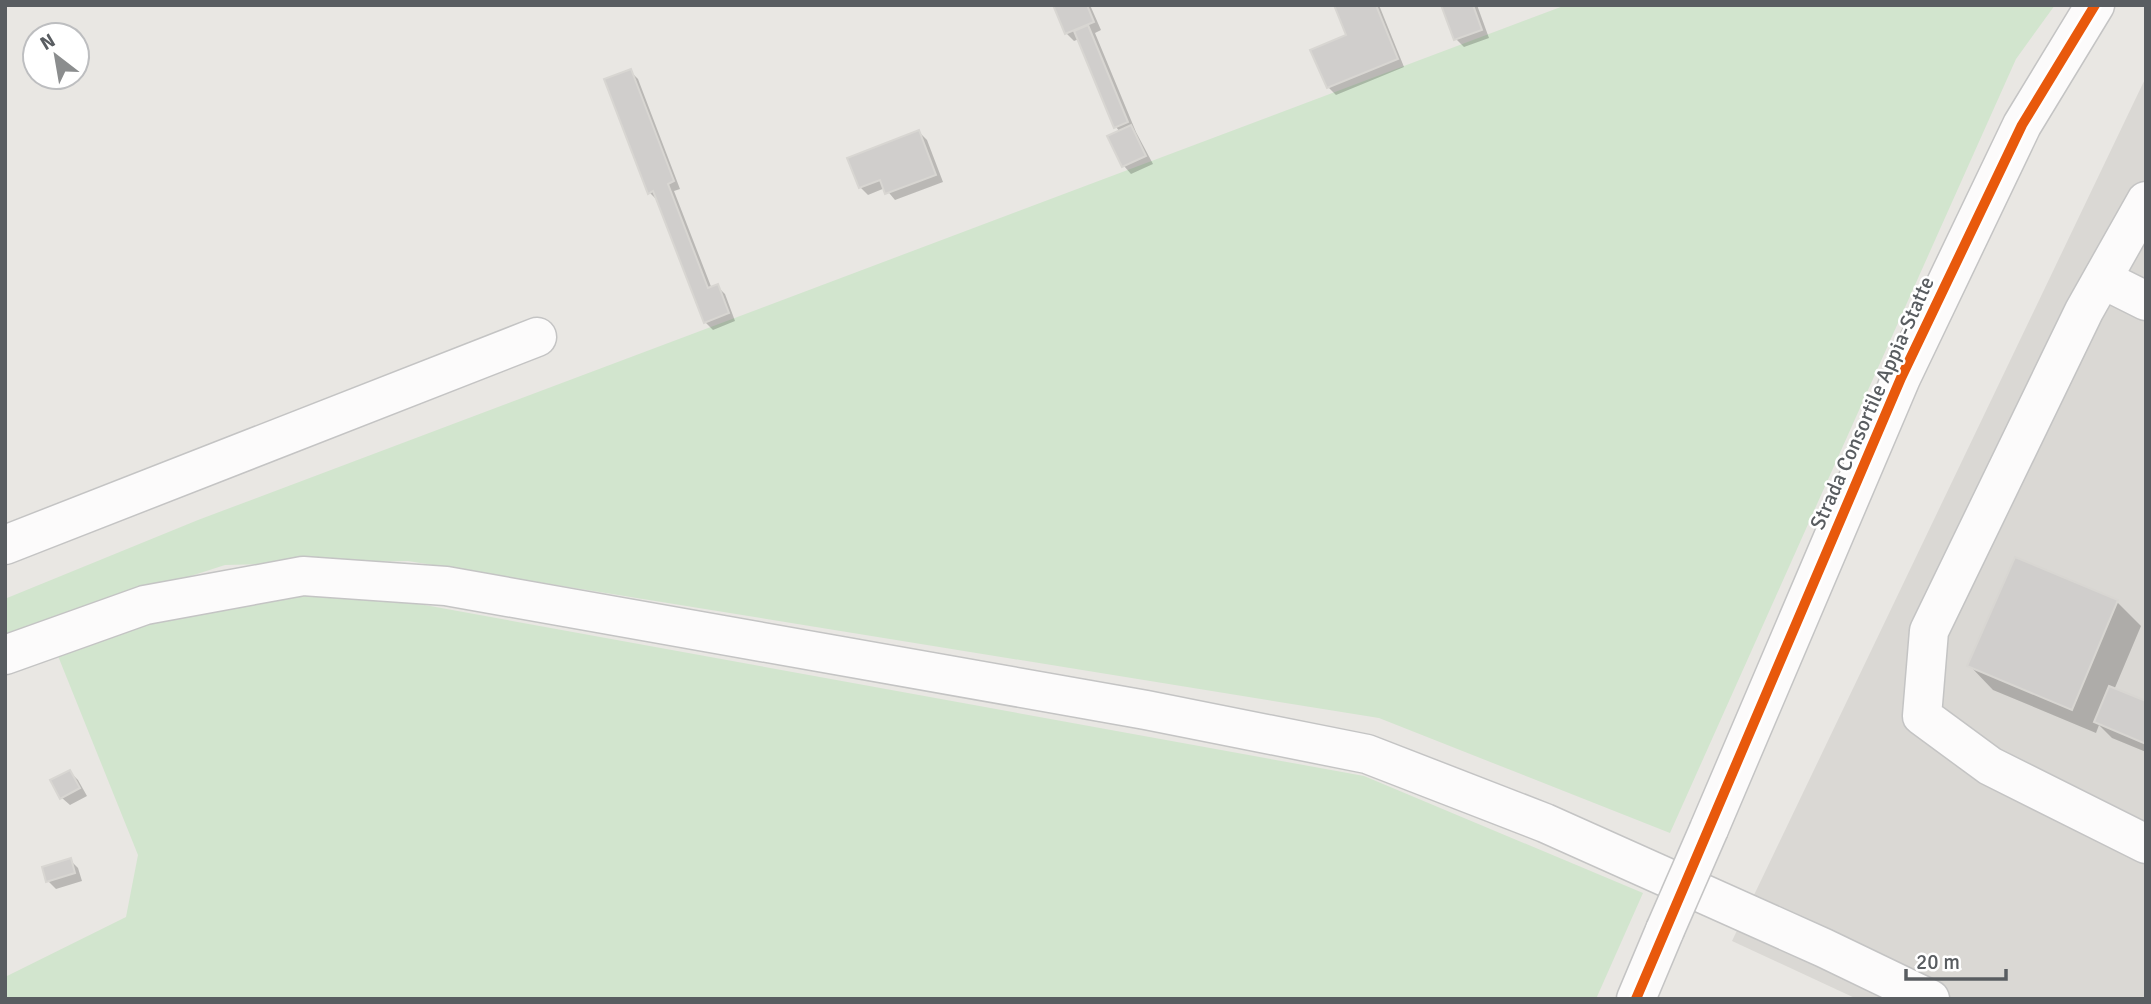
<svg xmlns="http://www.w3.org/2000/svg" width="2151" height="1004" viewBox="0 0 2151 1004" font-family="Signika,sans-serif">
<rect width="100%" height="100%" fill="#e9e7e3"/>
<path fill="#dad8d4" d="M 2146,77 L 2146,999 L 1857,999 L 1732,941 Z"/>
<path fill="#d2e5ce" d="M 1566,5 L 2055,5 L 2016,59 L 1670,833 L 1379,718 L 408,561 L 225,565 L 5,636 L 5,599 L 7,598 L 198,520 Z
M 320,586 L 1364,776 L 1643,893 L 1596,999 L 5,999 L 5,977 L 126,917 L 138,855 L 54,646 Z"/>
<path fill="#0003" d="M 1055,5 L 1090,5 L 1101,30 L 1095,33 L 1136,132 L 1153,164 L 1131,174 L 1124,166 L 1120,132 L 1116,127 L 1079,39 L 1074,41 L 1066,33 Z
M 1336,5 L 1379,5 L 1404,67 L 1336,95 L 1328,87 L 1348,36 Z
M 1443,5 L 1477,5 L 1489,38 L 1464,47 L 1456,39 Z
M 630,71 L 638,79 L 680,189 L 674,191 L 712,289 L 718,287 L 725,294 L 735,321 L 713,330 L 705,322 L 658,201 L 650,193 Z
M 919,132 L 927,140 L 943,182 L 895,200 L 885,188 L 868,195 L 860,187 Z
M 2016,559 L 2117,602 L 2141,626 L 2114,690 L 2146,703 L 2146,752 L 2112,738 L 2099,725 L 2096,733 L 1993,690 L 1970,666 Z
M 70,772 L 78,780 L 87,796 L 70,805 L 62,798 Z
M 70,860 L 78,868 L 82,881 L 56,889 L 48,881 L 44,868 Z"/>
<path fill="#d0cecc" stroke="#d8d6d2" stroke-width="2" d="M 1053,5 L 1087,5 L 1094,22 L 1065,34 Z
M 1334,5 L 1376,5 L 1398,59 L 1327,88 L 1310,50 L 1346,35 Z
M 1441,5 L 1473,5 L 1482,30 L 1454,40 Z
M 1088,25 L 1128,122 L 1114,128 L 1074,31 Z
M 631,69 L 674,181 L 668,184 L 708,288 L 718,284 L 729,313 L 704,323 L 653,191 L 648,194 L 604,79 Z
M 1131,125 L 1146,156 L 1122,167 L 1107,136 Z
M 919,130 L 936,175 L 885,194 L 880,180 L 859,188 L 847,158 Z
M 2015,557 L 2118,600 L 2072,710 L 1967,666 Z
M 2109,686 L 2146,701 L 2146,744 L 2094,722 Z
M 70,770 L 80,788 L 60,799 L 50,780 Z
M 71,858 L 75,873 L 46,882 L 42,867 Z"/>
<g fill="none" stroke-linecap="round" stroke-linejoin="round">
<g stroke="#c4c4c4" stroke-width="41">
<path id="minor" d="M 2146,201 L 2084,311 L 1929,631 L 1922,716 L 1990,766 L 2146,844
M 2102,279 L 2146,301
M 5,545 L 537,337
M 5,655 L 145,605 L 303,576 L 446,586 L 1146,710 L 1367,754 L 1545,823 L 1824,948 L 1930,999
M 1709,829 L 1901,378 L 2022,125 L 2095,5
M 1636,999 L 1665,930"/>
</g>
<use href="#minor" stroke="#fcfbfb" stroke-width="38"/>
<g stroke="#c4c4c4" stroke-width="41" stroke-linecap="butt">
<path id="minor-bridge" d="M 1665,930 L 1709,829"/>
</g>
<use href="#minor-bridge" stroke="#fcfbfb" stroke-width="38"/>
<g stroke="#fff" stroke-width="15">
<path id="cycleway" d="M 1636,999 L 1901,378 L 2022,125 L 2095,5"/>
</g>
<use href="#cycleway" stroke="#e8590c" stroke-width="10"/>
</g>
<g text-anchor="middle" stroke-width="5" stroke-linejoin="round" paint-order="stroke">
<g font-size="21" fill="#595d61" stroke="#fff">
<text transform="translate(1872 403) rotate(-66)" y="7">Strada Consortile Appia-Statte</text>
</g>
</g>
<rect width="2151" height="1004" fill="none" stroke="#595d61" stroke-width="14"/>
<g transform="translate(56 56) rotate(329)"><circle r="33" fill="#ffffff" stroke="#bdbec0" stroke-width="2"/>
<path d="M0-5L12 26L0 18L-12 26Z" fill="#8b8d8e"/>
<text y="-10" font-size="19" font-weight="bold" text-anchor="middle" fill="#595d61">N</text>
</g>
<path d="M1906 969v10h100v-10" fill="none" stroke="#595d61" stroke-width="3.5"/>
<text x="1916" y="969" font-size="21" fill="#595d61" stroke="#ffffff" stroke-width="5" paint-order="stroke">20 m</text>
</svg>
